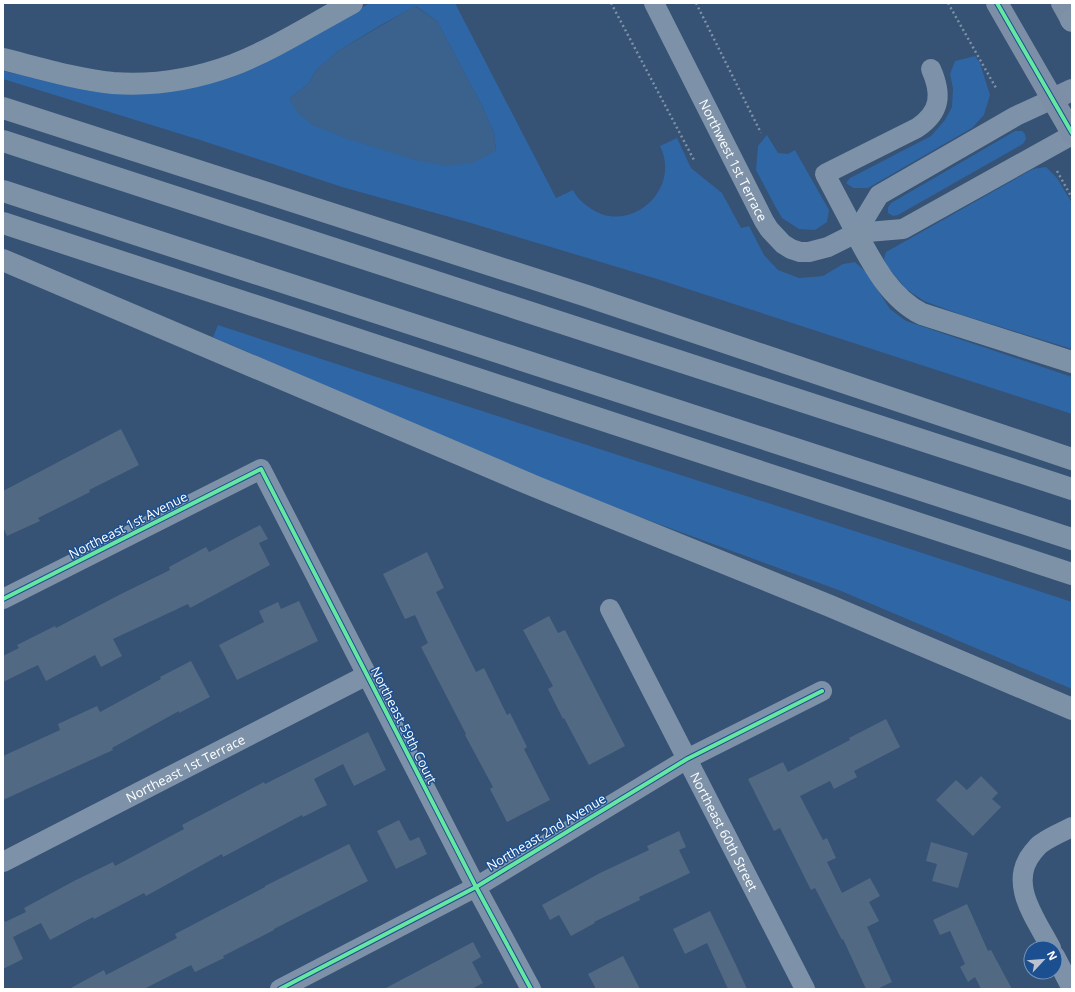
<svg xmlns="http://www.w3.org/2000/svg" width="1075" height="992" viewBox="0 0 1075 992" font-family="'Open Sans',sans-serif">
<rect width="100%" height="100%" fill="#365274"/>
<path fill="#2f66a5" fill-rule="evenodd" d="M 370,3 L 455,3 L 556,198 L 573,190 C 577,198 583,203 590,208 C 629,236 682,190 660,146 L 677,138 L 691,168 L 722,193 L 741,228 L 749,226 L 764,255 L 778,270 L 799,278 L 823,276 L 843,264 L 855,262 L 866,272 L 890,309 L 906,321 L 1072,377 L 1072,414 L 657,279 L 471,223 L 342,187 L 200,140 L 3,79 L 3,71 L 93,91 L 279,54 ZM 416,6 L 437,21 L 482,106 L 494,133 L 496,151 L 289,99 L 309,83 L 316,70 L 338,51 L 381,25 Z
M 975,56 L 980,63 L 990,95 L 984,115 L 972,128 L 868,188 L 853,188 L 846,183 L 850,178 L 931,136 L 945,120 L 952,107 L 953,88 L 950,74 L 955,61 Z
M 1015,131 L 1022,131 L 1025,134 L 1026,139 L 1023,144 L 898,215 L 893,216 L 888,213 L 888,207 L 891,203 Z
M 767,135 L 778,153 L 788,154 L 795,150 L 829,210 L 827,222 L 815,230 L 799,229 L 782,218 L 775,206 L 756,170 L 758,146 Z
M 1046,167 L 1057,178 L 1072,203 L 1072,349 L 962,315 L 924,301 L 906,289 L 887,266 L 884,259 L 886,252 L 1033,169 Z
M 218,325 C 502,419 788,508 1072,602 L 1072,689 L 841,591 L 645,519 L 547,481 L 213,337 Z"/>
<path fill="#3b618d" d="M 415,6 L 437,21 L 482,106 L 494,133 L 496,151 L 473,163 L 446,166 L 415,160 L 348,139 L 312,125 L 297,112 L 289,99 L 309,83 L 316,70 L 338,51 Z"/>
<path fill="#526984" d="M 121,429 L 139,465 L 89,490 L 90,492 L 38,518 L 40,521 L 7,536 L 3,527 L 3,491 Z
M 260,525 L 268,539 L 259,543 L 270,565 L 190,608 L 188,604 L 113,639 L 122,656 L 101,667 L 95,655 L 46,681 L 38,665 L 3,682 L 3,656 L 19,648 L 17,645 L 55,626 L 56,628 L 121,594 L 170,570 L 169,567 L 206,547 L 209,552 Z
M 427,552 L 444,588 L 436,592 L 476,672 L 484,668 L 507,715 L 510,713 L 527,747 L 524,749 L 550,800 L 507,822 L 490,789 L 493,787 L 465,735 L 466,734 L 421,647 L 428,643 L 415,615 L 405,619 L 383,574 Z
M 299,601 L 318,641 L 237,680 L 219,645 L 264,622 L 259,611 L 278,602 L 281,609 Z
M 549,616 L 558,633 L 565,630 L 625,746 L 589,765 L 564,718 L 563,719 L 548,689 L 553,686 L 523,630 Z
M 191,661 L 210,697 L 179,713 L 179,711 L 112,748 L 113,750 L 3,800 L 3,756 L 60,730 L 58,724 L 97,706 L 100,712 L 161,679 L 160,677 Z
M 886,719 L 900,747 L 854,771 L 857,777 L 834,789 L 830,781 L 800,796 L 823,840 L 827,838 L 836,858 L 827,862 L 842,893 L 870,878 L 880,896 L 869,902 L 879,921 L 867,927 L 892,982 L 877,989 L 866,989 L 843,939 L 842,940 L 815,888 L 811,890 L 780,828 L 774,831 L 748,779 L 783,762 L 788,772 L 850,740 L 849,738 Z
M 368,732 L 386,770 L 354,786 L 343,764 L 314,779 L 327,805 L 303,817 L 302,815 L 223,857 L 222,854 L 146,896 L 144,893 L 94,919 L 93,917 L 50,940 L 41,923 L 13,937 L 23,959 L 3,969 L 3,918 L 5,922 L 26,912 L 24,908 L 74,881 L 113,862 L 115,866 L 184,829 L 182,825 L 264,782 L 265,784 Z
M 981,776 L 998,793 L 992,799 L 1001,807 L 973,836 L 936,800 L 956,780 L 967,790 Z
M 399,820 L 410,841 L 419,837 L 427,854 L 396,869 L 377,831 Z
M 679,831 L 686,847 L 679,850 L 690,873 L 639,897 L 640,900 L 594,922 L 595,923 L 571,936 L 559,915 L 550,920 L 542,905 L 600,873 L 649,850 L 647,846 Z
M 931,842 L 968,853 L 958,888 L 932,881 L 937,864 L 926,861 Z
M 349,844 L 368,881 L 274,929 L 274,930 L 223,956 L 224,958 L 195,972 L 191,965 L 144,989 L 69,989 L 104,970 L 106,975 L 177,938 L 175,934 L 265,887 L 265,886 Z
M 967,904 L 988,951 L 991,950 L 1012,989 L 981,989 L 975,977 L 968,982 L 960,967 L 965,964 L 950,931 L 940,935 L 933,920 Z
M 710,911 L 736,965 L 747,989 L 728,989 L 707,943 L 685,954 L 673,929 Z
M 473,942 L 481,957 L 472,962 L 483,983 L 472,989 L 384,989 Z
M 623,956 L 640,989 L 596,989 L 588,974 Z"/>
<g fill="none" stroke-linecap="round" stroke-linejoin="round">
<path stroke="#7d92a8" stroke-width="2.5" stroke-dasharray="2 3" stroke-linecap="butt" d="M 611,3 L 694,160
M 696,3 L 761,133
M 948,3 L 996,88
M 1057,171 L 1072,198"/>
<g stroke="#7d92a8" stroke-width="20">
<path id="s1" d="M 654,3 L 764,221 L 769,229 L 783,244 L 791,249 L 800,252 L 809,252 L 828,247 L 856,233 L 903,229 L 1072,135"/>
<path d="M 856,233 L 879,195 L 1016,116 L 1053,99"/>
<path d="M 856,233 L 825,174 L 917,128 C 941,112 942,94 931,69"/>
<path d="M 3,599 L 261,469 L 476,887 L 531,989"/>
<path id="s2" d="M 610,609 L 805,989"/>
<path id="s3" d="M 3,862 L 367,675"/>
<path d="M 1051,948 C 1036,919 1007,883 1033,852 C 1036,849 1038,845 1042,843 C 1050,837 1062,832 1072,827"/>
<path d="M 1055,956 L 1072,989"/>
<path d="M 280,989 L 476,887 L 687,759 L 822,691"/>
</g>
<path stroke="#7d8ea7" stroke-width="22" d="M 997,3 L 1072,133
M 1062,3 L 1072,21
M 1053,99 L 1072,90"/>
<path stroke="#7e92a7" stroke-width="22" d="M 1071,20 L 1072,20
M 3,59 C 39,68 76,79 113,83 C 153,86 195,79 233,65 C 274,49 313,24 352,3
M 3,108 L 587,296 L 1072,459
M 3,141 L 1072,489
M 3,191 L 1072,539
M 3,223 L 1072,574
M 856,233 C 872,263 890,298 922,314 L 1072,362
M 3,260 L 534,486 L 830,606 L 1072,709"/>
<g stroke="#1b4f8f" stroke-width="6">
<path id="cycleway" d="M 997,3 L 1072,133
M 3,599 L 261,469 L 476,887 L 531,989
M 280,989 L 476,887 L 687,759 L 822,691"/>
</g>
<use href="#cycleway" stroke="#66e7a1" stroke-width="4"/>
</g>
<g text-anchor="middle" stroke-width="3" stroke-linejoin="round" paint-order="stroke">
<g font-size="13" fill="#fff" stroke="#1b4f8f">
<text dy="5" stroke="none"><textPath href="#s1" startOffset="176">Northwest 1st Terrace</textPath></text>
<text transform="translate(128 525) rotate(-27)" y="5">Northeast 1st Avenue</text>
<text transform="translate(404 725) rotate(63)" y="5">Northeast 59th Court</text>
<text dy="5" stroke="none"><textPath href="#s3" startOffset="205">Northeast 1st Terrace</textPath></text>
<text dy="5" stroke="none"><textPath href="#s2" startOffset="250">Northeast 60th Street</textPath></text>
<text transform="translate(546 832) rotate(-31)" y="5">Northeast 2nd Avenue</text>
</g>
</g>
<rect width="1075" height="992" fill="none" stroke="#ffffff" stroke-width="8"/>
<g transform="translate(1043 960) rotate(64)"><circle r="19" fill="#1b4f8f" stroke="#7695bc"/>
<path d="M0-3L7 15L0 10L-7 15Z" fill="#b9c2ce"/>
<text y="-6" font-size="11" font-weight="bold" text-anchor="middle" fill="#ffffff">N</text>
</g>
</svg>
